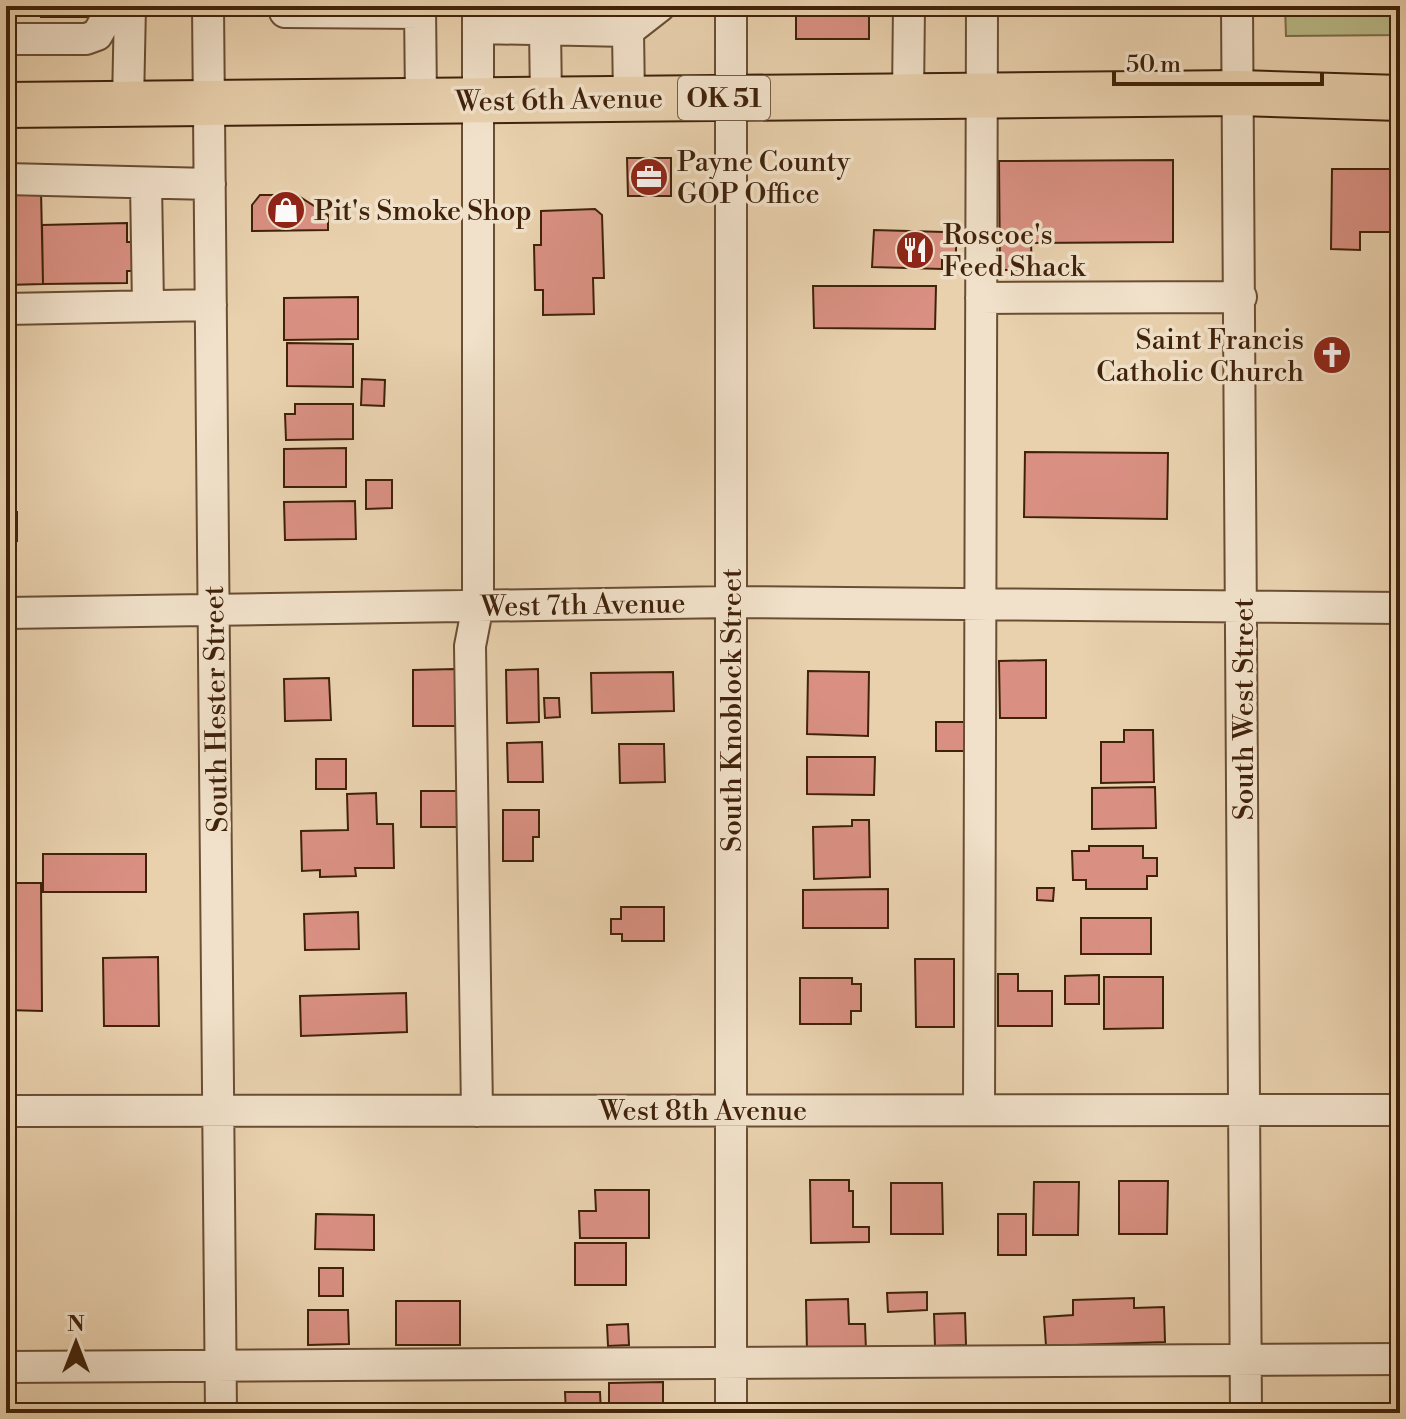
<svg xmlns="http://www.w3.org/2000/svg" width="1406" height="1419" viewBox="0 0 1406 1419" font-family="'Libre Bodoni',serif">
<rect width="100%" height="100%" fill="#e9d1ae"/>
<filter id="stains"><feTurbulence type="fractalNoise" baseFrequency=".0025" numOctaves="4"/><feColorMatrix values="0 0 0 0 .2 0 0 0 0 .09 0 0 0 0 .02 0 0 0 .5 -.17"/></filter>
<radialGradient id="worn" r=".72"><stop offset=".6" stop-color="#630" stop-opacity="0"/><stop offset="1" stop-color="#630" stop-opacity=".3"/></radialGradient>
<path fill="#b9bb89" stroke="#7c6e4a" stroke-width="2" d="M 1285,6 L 1400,6 L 1400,35 L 1286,36 Z"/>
<path fill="#d99082" stroke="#40220a" stroke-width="2" d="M 41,6 L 104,6 L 104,17 L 41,17 Z
M 796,6 L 869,6 L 869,39 L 796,39 Z
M 627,158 L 671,158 L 671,196 L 628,196 Z
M 1173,160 L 1173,242 L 1031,243 L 1032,270 L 1000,270 L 999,161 Z
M 1332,169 L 1400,169 L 1400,232 L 1360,232 L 1360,250 L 1331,249 Z
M 6,190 L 41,190 L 43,284 L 6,285 Z
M 260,195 L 297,195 L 328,215 L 328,230 L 252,231 L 252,205 Z
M 595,209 L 602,215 L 604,278 L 593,278 L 594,314 L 543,315 L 543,290 L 535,290 L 534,245 L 541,245 L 541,211 Z
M 127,223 L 127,242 L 132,242 L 133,271 L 127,271 L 127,283 L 43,284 L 42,225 Z
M 874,230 L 944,232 L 944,243 L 956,244 L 956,257 L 942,257 L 942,269 L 872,267 Z
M 813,286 L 936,286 L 935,329 L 814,328 Z
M 358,297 L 358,339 L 284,340 L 284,298 Z
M 287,343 L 353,344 L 353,387 L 287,386 Z
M 362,379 L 385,380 L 384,406 L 361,405 Z
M 295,404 L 353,404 L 353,439 L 286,440 L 285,414 L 295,414 Z
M 346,448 L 346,487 L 284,487 L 284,449 Z
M 1025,452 L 1168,453 L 1167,519 L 1024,517 Z
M 366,480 L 392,480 L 392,508 L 366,509 Z
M 355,501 L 356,539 L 285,540 L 284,502 Z
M 6,512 L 17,512 L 17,541 L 6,541 Z
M 1046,660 L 1046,718 L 1000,718 L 999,661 Z
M 455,669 L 456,726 L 413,726 L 413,670 Z
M 538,669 L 539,722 L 507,723 L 506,670 Z
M 808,671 L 869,672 L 868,736 L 807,734 Z
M 673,672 L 674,711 L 592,713 L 591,673 Z
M 329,678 L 331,720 L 285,721 L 284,679 Z
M 544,698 L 559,698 L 560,717 L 545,718 Z
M 936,722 L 969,722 L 969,751 L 936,751 Z
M 1124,730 L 1153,730 L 1154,782 L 1101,783 L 1101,742 L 1124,742 Z
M 542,742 L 543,782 L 508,782 L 507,743 Z
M 619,744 L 664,744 L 665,782 L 620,783 Z
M 807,757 L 875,757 L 874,795 L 807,794 Z
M 316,759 L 346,759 L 346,789 L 316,789 Z
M 1155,787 L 1156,828 L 1092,829 L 1092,788 Z
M 421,791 L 466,791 L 466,827 L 421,827 Z
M 376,793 L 377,824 L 393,824 L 394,868 L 355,868 L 356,876 L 320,877 L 320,870 L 302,871 L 301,831 L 348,830 L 347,794 Z
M 503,810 L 539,810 L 539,837 L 533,837 L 533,861 L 503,861 Z
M 852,820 L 869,820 L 870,877 L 814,879 L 813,827 L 852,826 Z
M 1089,846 L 1143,846 L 1143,858 L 1157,858 L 1157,876 L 1147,876 L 1147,889 L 1086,889 L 1086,880 L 1073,880 L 1072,851 L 1089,851 Z
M 43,854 L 146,854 L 146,892 L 43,892 Z
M 6,883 L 41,883 L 42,1011 L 7,1010 Z
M 1037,888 L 1054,888 L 1053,901 L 1037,900 Z
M 888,889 L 888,928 L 803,928 L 803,890 Z
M 621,907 L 664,907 L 664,941 L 622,941 L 622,934 L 611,934 L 611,919 L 621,919 Z
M 358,912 L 359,949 L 305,950 L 304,914 Z
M 1081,918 L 1151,918 L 1151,954 L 1081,954 Z
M 158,957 L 159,1026 L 104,1026 L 103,958 Z
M 915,959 L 954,959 L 954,1027 L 916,1027 Z
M 998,974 L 1018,974 L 1018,991 L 1052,991 L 1052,1026 L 998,1026 Z
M 1099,975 L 1099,1004 L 1065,1004 L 1065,976 Z
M 1104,977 L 1163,977 L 1163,1028 L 1104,1029 Z
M 800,978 L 852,978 L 852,984 L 861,984 L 861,1011 L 851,1011 L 851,1024 L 800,1024 Z
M 406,993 L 407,1032 L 301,1036 L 300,996 Z
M 810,1180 L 849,1180 L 849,1191 L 853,1191 L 853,1227 L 869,1227 L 869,1242 L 811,1243 Z
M 1119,1181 L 1168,1181 L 1167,1234 L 1119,1234 Z
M 1034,1182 L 1079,1182 L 1078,1235 L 1033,1235 Z
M 891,1183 L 942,1183 L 943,1234 L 891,1234 Z
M 595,1190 L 649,1190 L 649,1238 L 580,1238 L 579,1211 L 596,1211 Z
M 316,1214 L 374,1215 L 374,1250 L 315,1249 Z
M 998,1214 L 1026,1214 L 1026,1255 L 998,1255 Z
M 575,1243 L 626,1243 L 626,1285 L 575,1285 Z
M 319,1268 L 343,1268 L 343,1296 L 319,1296 Z
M 927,1292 L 927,1310 L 888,1312 L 887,1293 Z
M 1134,1298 L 1134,1308 L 1164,1307 L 1165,1342 L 1046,1346 L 1044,1317 L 1073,1315 L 1073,1300 Z
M 848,1299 L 849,1324 L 865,1324 L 866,1351 L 807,1353 L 806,1300 Z
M 396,1301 L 460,1301 L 460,1345 L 396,1345 Z
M 308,1310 L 348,1310 L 349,1344 L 308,1345 Z
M 965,1313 L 966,1345 L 935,1346 L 934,1314 Z
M 628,1324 L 629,1345 L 608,1346 L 607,1325 Z
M 663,1382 L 663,1413 L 609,1413 L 609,1383 Z
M 565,1392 L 600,1392 L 601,1413 L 566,1413 Z"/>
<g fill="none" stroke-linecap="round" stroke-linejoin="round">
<g stroke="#6a4e33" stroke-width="34">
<path id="minor" d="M 208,6 L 221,1413
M 285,6 L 285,12 L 420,13
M 420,6 L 421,100
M 731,6 L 731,1413
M 1237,6 L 1246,1413
M 478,28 L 628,31 L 660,6
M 545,29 L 546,99
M 628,31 L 629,98
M 6,39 L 86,39 L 97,35 L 109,14 L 130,13
M 908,96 L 909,6
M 128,103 L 130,6
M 6,179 L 210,184
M 146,183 L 148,306
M 981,298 L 1241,297
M 6,309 L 211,305
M 6,613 L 731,602 L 1400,608
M 979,1110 L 982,6
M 6,1111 L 1400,1110
M 477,1111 L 470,646 L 478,605 L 478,6
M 6,1367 L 1400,1359"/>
</g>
<g stroke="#40220a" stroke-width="48">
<path id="highway" d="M 6,105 L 1239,93 L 1400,98"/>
</g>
<use href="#minor" stroke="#f1e1ca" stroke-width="30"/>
<use href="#highway" stroke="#e9d1ae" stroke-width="44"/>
</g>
<defs>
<g id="office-disc" transform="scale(2)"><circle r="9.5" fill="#8f2418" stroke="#f1e1ca"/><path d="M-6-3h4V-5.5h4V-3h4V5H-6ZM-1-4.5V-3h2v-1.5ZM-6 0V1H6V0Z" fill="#fff"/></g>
<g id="shop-disc" transform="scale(2)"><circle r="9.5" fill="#8f2418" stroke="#f1e1ca"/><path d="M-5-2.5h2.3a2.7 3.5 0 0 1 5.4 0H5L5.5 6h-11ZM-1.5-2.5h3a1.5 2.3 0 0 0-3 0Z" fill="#fff"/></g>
<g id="restaurant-disc" transform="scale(2)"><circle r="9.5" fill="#8f2418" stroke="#f1e1ca"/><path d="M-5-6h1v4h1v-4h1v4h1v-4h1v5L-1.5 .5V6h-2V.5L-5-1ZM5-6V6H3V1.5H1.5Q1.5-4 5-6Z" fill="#fff"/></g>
<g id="church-disc" transform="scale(2)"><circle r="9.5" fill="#8f2418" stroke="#f1e1ca"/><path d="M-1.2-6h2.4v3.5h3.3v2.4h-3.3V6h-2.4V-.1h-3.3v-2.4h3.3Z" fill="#fff"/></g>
</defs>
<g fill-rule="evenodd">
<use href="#office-disc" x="649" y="177"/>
<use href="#shop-disc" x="286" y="210"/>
<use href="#restaurant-disc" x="915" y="250"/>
<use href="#church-disc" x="1332" y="355"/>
</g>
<g text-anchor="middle" stroke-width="7" stroke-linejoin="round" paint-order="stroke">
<rect fill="#f1e1ca" stroke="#755b44" stroke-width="2" x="678" y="76" width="92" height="44" rx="6"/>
<g font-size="26" font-weight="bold" fill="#40220a">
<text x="724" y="107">OK 51</text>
</g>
<g font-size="28" fill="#40220a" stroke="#f1e1ca">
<text transform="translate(559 99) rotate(-1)" y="10">West 6th Avenue</text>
<text transform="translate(583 604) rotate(-1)" y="10">West 7th Avenue</text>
<text transform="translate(215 709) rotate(-91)" y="10">South Hester Street</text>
<text transform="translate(1243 709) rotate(-90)" y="10">South West Street</text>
<text transform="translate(731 710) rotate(-90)" y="10">South Knoblock Street</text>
<text x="703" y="1120">West 8th Avenue</text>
</g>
<g font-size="28" fill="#40220a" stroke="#f1e1ca" text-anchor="start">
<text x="677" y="171">Payne County<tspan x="677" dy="32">GOP Office</tspan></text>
<text x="314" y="220">Pit's Smoke Shop</text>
<text x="943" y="244">Roscoe's<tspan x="943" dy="32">Feed Shack</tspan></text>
<text x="1304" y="349" text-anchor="end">Saint Francis<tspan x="1304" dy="32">Catholic Church</tspan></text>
</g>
</g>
<rect width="1406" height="1419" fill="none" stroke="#e9d1ae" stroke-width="32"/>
<rect x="8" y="8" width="1390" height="1403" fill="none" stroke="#40220a" stroke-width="4"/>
<rect x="16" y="16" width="1374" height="1387" fill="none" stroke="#40220a" stroke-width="2"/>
<g transform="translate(76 1343)" stroke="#f1e1ca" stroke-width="6" paint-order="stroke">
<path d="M0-6L14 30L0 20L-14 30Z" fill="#40220a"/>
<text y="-12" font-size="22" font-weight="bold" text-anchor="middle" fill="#40220a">N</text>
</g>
<path d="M1114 72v12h208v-12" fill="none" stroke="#40220a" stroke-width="4"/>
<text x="1126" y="72" font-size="24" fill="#40220a" stroke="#f1e1ca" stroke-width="6" paint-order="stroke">50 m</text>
<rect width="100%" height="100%" filter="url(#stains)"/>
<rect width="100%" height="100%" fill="url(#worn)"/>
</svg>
